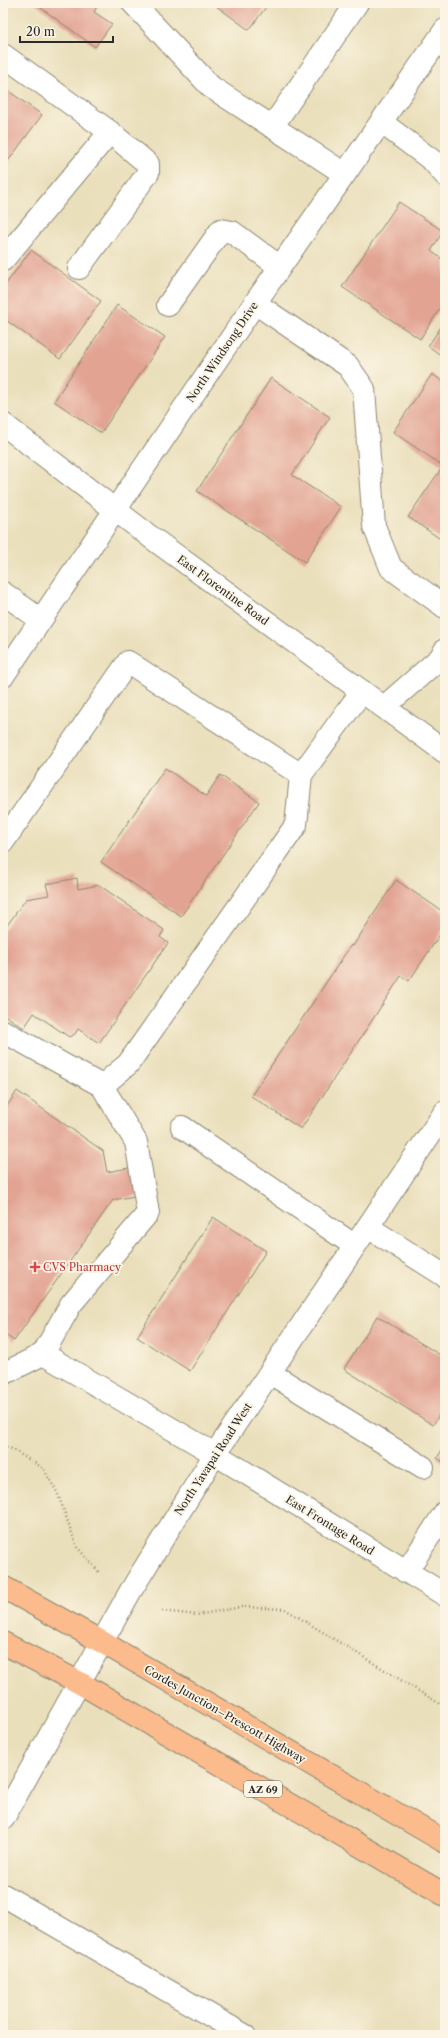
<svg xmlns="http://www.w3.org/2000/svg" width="448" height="2038" viewBox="0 0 448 2038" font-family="'Libre Caslon Text',serif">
<rect width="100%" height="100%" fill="#fcf5e5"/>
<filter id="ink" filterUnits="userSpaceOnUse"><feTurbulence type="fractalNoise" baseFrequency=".025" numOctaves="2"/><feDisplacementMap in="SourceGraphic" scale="8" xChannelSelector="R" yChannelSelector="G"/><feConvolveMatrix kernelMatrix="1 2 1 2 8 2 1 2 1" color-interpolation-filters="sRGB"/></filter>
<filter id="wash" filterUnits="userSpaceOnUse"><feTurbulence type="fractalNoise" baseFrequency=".012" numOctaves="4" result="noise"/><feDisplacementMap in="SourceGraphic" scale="16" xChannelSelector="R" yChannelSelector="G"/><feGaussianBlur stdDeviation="0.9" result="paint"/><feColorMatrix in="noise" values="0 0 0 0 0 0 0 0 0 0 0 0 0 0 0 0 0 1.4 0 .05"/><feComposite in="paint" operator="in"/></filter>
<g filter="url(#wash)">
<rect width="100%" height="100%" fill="#eadfbb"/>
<g id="blocks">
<path fill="#e2a392" d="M 34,3 L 99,3 L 94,12 L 112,24 L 95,47 Z
M 217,3 L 269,3 L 249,30 L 215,5 Z
M 3,87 L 42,115 L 3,168 Z
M 399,202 L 443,231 L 431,251 L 445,261 L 445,301 L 420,339 L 342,287 Z
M 31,250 L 101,301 L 60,359 L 3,318 L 3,288 Z
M 117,305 L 165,337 L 101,433 L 54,401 Z
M 445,321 L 445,358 L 428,346 Z
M 432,374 L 445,383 L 445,542 L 408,517 L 443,466 L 393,432 Z
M 271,378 L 330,417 L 292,475 L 341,507 L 305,562 L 197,491 Z
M 165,768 L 206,796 L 220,775 L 259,802 L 181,916 L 101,862 Z
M 77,878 L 78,889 L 99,885 L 164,930 L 160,937 L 168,943 L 99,1043 L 78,1029 L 75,1034 L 69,1037 L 34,1013 L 24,1028 L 3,1014 L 3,931 L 26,899 L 49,895 L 46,884 Z
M 396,880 L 445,913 L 445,927 L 409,981 L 401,976 L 301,1129 L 251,1096 L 351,945 L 353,946 Z
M 17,1091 L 103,1151 L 107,1172 L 134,1167 L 140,1195 L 113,1200 L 14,1341 L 3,1333 L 3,1112 Z
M 213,1217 L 266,1251 L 190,1371 L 137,1337 Z
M 377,1316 L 445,1358 L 445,1405 L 433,1425 L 344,1369 Z
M 445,1445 L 445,1463 L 437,1458 Z"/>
</g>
</g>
<g filter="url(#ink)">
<use href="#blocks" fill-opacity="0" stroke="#8a8573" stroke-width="1"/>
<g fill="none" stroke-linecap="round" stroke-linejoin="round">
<g stroke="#8a8573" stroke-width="24">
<path id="minor" d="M 133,3 L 211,87 L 345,174
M 3,55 L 110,132
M 381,122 L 433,161 L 445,175
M 272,127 L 357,3
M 3,260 L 110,132 L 148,164 L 148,173 L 79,268
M 255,303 L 348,366 L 364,389 L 374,526 L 391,568 L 445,607
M 168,305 L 221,230 L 232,232 L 280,267
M 3,424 L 152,538 L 445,752
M 3,593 L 41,620
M 3,676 L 255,303 L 445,30
M 384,707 L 440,658 L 445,650
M 3,842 L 128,662 L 301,775
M 3,1031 L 102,1086 L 136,1142 L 148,1213 L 71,1304 L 43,1354 L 3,1374
M 102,1086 L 128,1064 L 296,825 L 301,775 L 362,691
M 182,1127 L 355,1246
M 368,1227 L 445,1276
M 43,1354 L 215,1454 L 445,1595
M 270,1373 L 423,1467
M 406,1572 L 445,1512
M 3,1819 L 130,1592 L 215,1454 L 445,1112
M 3,1895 L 244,2035"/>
</g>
<g stroke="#8a8573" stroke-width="24">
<path id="major" d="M 3,1587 L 102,1642 L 445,1842
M 3,1643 L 80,1683 L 445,1895"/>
</g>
<path stroke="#8a8573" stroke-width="2.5" stroke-dasharray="1 3" stroke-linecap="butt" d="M 3,1446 L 10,1448 L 43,1468 L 57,1492 L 77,1547 L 99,1572
M 162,1611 L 197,1615 L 241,1607 L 285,1609 L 445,1707"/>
<use href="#minor" stroke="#fff" stroke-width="22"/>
<use href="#major" stroke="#fbbb8c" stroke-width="22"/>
</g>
</g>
<path fill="#e0444e" stroke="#fcf5e5" stroke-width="1.5" d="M33 1261h4v4h4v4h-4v4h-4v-4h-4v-4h4z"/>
<g text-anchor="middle" stroke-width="3.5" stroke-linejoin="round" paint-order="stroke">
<rect fill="#fcf5e5" stroke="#6a6863" stroke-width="1" x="244" y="1781" width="38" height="16" rx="3"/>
<g font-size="10" font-weight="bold" fill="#2b2b2b">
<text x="263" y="1793">AZ 69</text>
</g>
<g font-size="11" fill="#2b2b2b" stroke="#fcf5e5">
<text transform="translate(222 352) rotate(-56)" y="4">North Windsong Drive</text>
<text transform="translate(223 590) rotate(36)" y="4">East Florentine Road</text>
<text transform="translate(213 1459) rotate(-57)" y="4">North Yavapai Road West</text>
<text transform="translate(330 1525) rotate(32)" y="4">East Frontage Road</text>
<text transform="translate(225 1714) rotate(30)" y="4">Cordes Junction–Prescott Highway</text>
</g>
<g font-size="11" fill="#be3a42" stroke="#fcf5e5" text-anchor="start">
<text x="43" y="1271">CVS Pharmacy</text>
</g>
</g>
<rect width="448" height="2038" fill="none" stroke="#fcf5e5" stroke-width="16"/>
<path d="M20 36v6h93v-6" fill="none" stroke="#2b2b2b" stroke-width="2"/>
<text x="26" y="36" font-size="12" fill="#2b2b2b" stroke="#fcf5e5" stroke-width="3" paint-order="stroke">20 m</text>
</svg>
